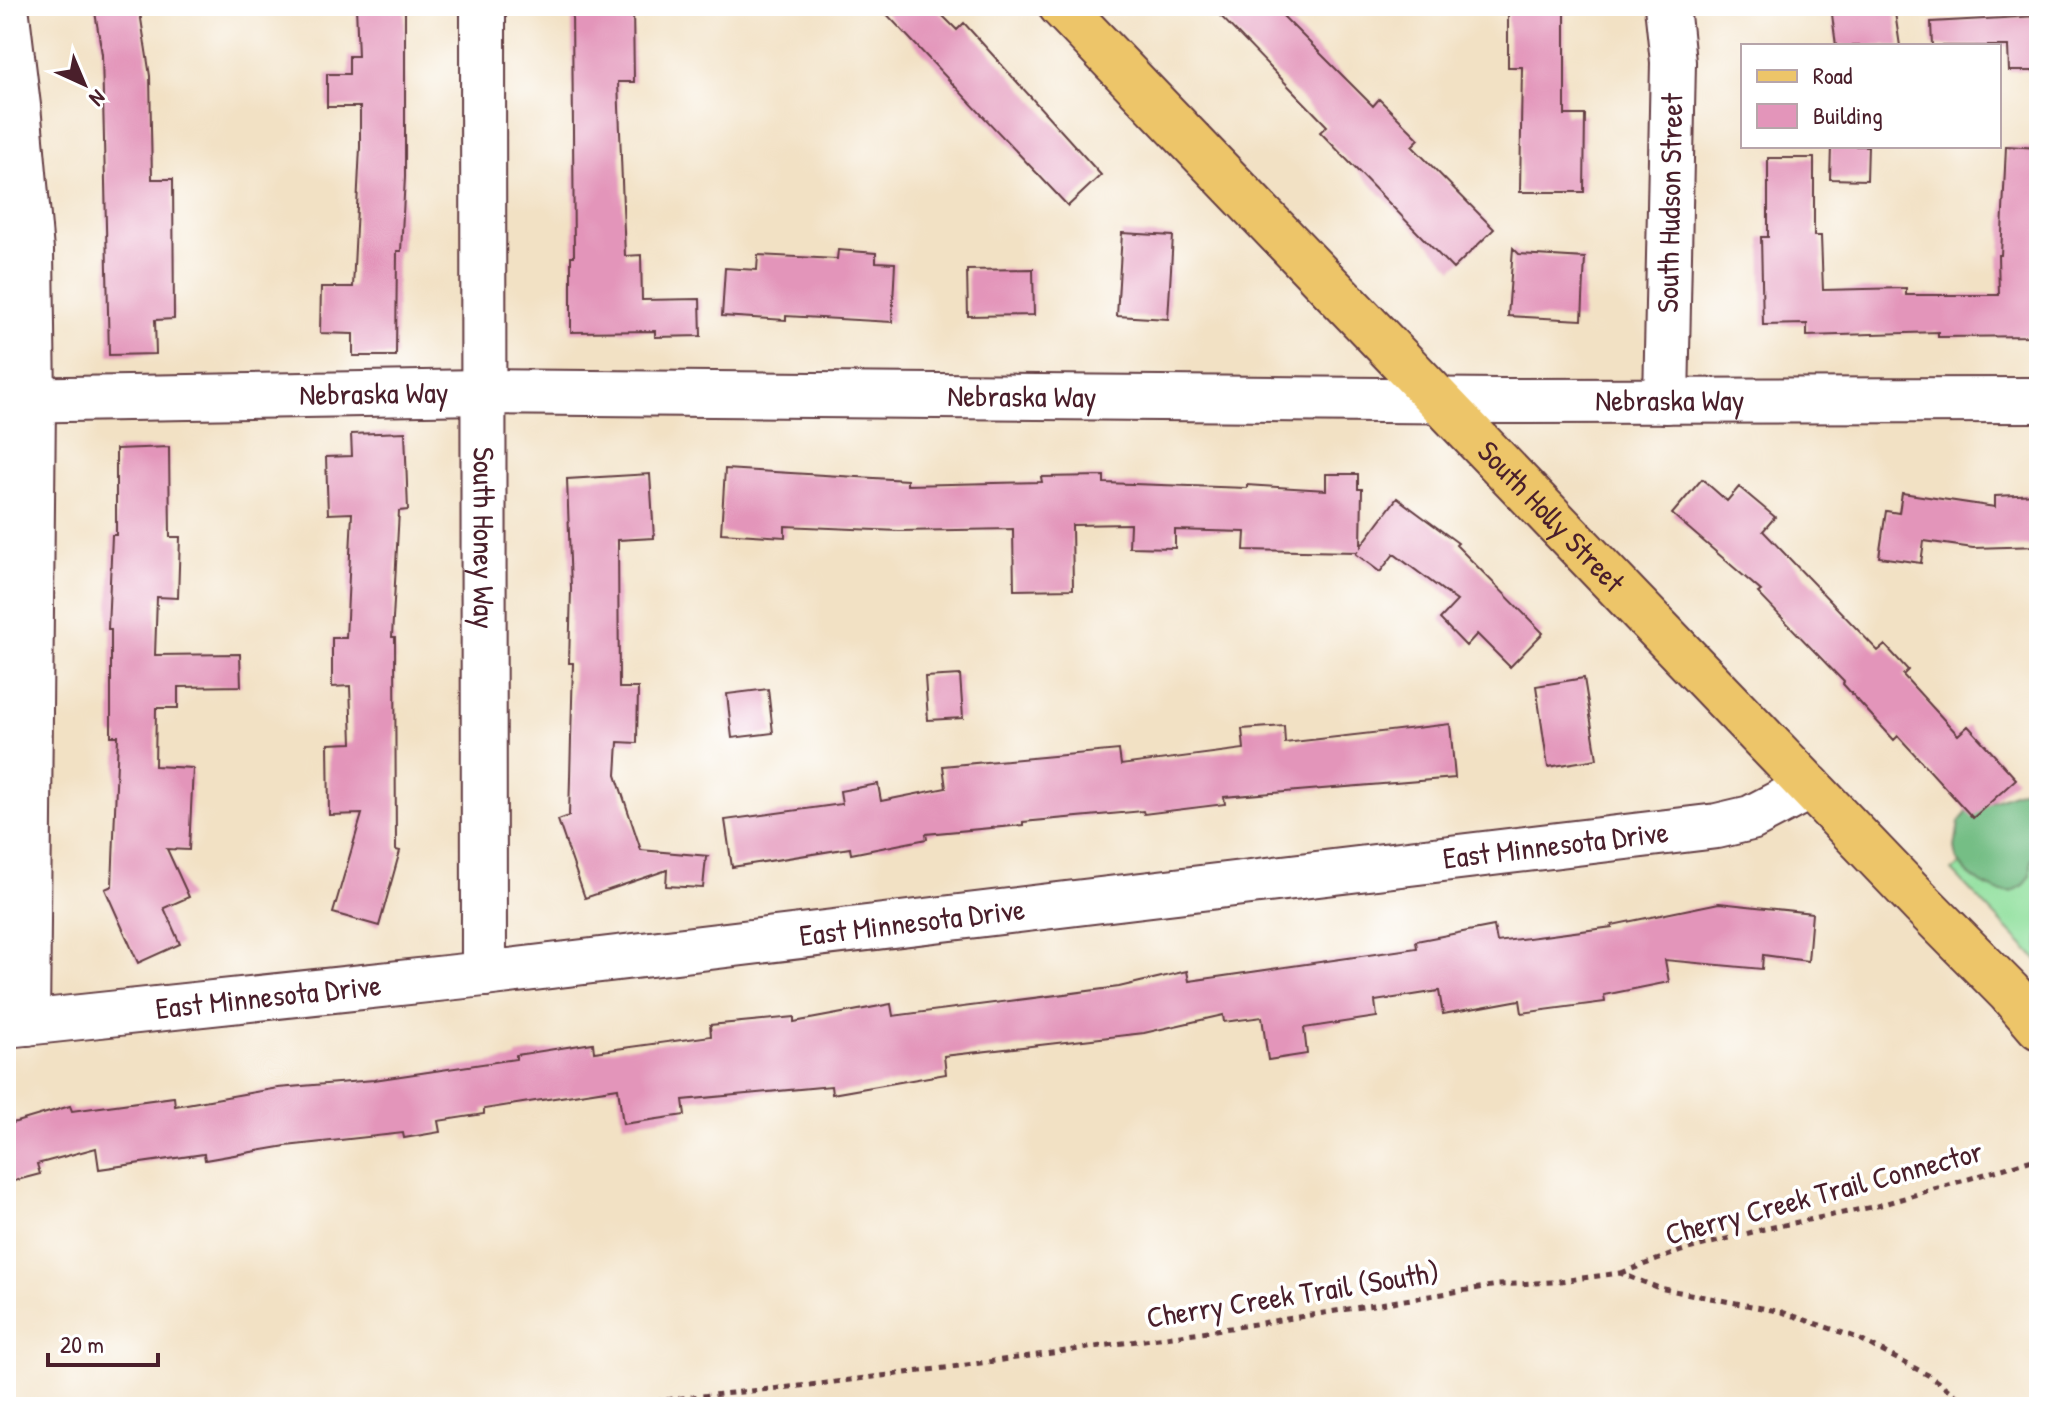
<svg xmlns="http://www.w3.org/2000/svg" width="2045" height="1413" viewBox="0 0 2045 1413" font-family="'Patrick Hand',sans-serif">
<rect width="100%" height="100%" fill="#fff"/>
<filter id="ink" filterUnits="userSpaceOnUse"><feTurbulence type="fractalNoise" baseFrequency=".0125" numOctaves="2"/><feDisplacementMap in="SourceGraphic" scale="16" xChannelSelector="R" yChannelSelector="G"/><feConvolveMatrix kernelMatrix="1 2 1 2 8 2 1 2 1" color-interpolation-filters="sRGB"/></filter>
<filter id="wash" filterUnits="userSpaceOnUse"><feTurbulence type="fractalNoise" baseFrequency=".006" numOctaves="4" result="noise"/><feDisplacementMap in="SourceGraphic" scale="32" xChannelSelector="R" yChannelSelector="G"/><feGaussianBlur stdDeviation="1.8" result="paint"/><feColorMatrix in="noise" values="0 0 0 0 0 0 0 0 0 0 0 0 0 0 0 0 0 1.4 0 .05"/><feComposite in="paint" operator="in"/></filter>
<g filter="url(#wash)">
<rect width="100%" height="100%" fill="#f2e1c4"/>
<path fill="#91e09e" stroke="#6e8064" stroke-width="2" d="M 2039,801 L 2039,962 L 1952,871 Z"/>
<path fill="#74be85" stroke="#5f6e58" stroke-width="2" d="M 2026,788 L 2039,790 L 2039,848 L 2031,861 L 2031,875 L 2024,885 L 2011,892 L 2000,892 L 1981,884 L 1965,871 L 1957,859 L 1955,848 L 1959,822 L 1969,810 Z"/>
<g id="blocks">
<path fill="#e395ba" d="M 94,6 L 139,6 L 150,76 L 152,179 L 173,179 L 174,319 L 155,320 L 156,354 L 109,355 L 102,54 Z
M 356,6 L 405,6 L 405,177 L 401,251 L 397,251 L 396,356 L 353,356 L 353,334 L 320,333 L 321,287 L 353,287 L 360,147 L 360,107 L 327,107 L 327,74 L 349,74 L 349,56 L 358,56 Z
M 572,6 L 633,6 L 634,82 L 618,82 L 625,256 L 641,255 L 642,300 L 700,299 L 701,336 L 655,337 L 655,331 L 571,332 L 571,256 L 574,256 Z
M 879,6 L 933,6 L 957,30 L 964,23 L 1101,175 L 1068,206 Z
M 1211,6 L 1273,6 L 1373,106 L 1379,99 L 1419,139 L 1412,146 L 1494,229 L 1453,269 L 1320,132 L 1327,126 Z
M 1515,6 L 1565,6 L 1565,115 L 1585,115 L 1584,192 L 1520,192 L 1522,67 L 1508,67 L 1508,9 L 1515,9 Z
M 1831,6 L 1894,6 L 1900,46 L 1836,46 Z
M 2039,16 L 2039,71 L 2009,71 L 2008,46 L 1932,46 L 1931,22 Z
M 1831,146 L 1868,146 L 1867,180 L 1830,179 Z
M 2006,146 L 2039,148 L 2039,336 L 1938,337 L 1938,332 L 1807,336 L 1807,324 L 1763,325 L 1761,237 L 1768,237 L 1768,158 L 1814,158 L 1814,236 L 1821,236 L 1823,290 L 1906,288 L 1906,295 L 1999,295 L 1998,255 L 2001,255 Z
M 1122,233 L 1173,236 L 1168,319 L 1117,316 Z
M 1513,248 L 1519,254 L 1585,258 L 1582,320 L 1508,316 Z
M 838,250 L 876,253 L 876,262 L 895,263 L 892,322 L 786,316 L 786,320 L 722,316 L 725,268 L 757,270 L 758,255 L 837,259 Z
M 1033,269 L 1034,315 L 968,316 L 967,270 Z
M 405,432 L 408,510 L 399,511 L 392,637 L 395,637 L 396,850 L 400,851 L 379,926 L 333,913 L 362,814 L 329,815 L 328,744 L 352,743 L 350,686 L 332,687 L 332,638 L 346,638 L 352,513 L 328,514 L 326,457 L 352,456 L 351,434 Z
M 169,447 L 170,537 L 180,537 L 178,598 L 157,597 L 155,655 L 240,654 L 241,686 L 178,687 L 178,708 L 156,708 L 155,766 L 193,768 L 189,850 L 167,849 L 189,897 L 164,908 L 180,944 L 138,963 L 105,889 L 112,886 L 118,736 L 111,736 L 111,629 L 108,629 L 112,535 L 116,535 L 116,449 Z
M 725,469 L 907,480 L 907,485 L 1042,482 L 1041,477 L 1104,476 L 1104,483 L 1247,488 L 1247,485 L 1326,490 L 1326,474 L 1358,474 L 1358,489 L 1362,489 L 1361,546 L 1397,498 L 1458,543 L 1456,545 L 1543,633 L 1510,667 L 1477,634 L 1466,646 L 1440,619 L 1457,601 L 1394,554 L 1380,572 L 1356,554 L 1357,552 L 1244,550 L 1245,532 L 1175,530 L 1175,548 L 1129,547 L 1130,524 L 1072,525 L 1073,589 L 1014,590 L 1013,529 L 899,531 L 785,526 L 785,537 L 721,533 Z
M 650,474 L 654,538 L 618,540 L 619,688 L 638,688 L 637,743 L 618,742 L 616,775 L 641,850 L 709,856 L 706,857 L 703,888 L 666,886 L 667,870 L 585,898 L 558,820 L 569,816 L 573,663 L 569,663 L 571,588 L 567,479 Z
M 1702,479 L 1727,501 L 1739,487 L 1775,517 L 1763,531 L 1878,651 L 1885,645 L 1908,670 L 1903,675 L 1958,735 L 1968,726 L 2016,779 L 1973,818 L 1898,736 L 1894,740 L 1843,684 L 1844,682 L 1758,593 L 1761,591 L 1672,514 Z
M 1902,493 L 1995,507 L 1995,496 L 2039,494 L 2039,546 L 1973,548 L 1924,541 L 1921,563 L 1879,557 L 1886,511 L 1899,513 Z
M 960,675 L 963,718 L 928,720 L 925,677 Z
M 1584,678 L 1597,759 L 1548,767 L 1536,686 Z
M 768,689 L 773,733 L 732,738 L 727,694 Z
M 1450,724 L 1455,778 L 1224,797 L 1225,804 L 1144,814 L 1143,811 L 1023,822 L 1023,825 L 926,834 L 927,839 L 851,854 L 850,848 L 732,867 L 725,820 L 842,804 L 840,791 L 878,784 L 881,801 L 946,788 L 943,766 L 1119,750 L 1121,765 L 1244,749 L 1242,729 L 1284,726 L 1285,743 Z
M 1719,903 L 1812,913 L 1808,961 L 1763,955 L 1762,969 L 1665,960 L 1669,982 L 1604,995 L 1605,1002 L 1522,1013 L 1520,1000 L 1443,1014 L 1439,991 L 1375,1001 L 1377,1017 L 1304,1028 L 1307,1054 L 1268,1060 L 1262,1017 L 1224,1022 L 1223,1015 L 1144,1033 L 944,1056 L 946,1074 L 832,1094 L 831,1086 L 683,1100 L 685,1115 L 623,1124 L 618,1088 L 484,1109 L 484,1114 L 438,1121 L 440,1132 L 404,1138 L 403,1133 L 286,1146 L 205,1160 L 204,1154 L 99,1169 L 96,1148 L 37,1164 L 40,1174 L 6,1183 L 6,1125 L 70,1106 L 72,1111 L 174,1097 L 175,1106 L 278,1088 L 374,1080 L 516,1059 L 516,1055 L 593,1043 L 594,1052 L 711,1036 L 710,1025 L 794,1017 L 794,1022 L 891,1004 L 893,1016 L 1119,987 L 1187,971 L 1189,981 L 1417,948 L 1416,941 L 1494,926 L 1497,942 L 1612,927 L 1612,925 Z"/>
</g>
</g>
<g filter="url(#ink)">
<use href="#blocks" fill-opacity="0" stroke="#633c42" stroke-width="2"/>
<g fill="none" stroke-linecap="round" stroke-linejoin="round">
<g stroke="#633c42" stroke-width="48">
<g id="minor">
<path id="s1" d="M 483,6 L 484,974"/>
<path d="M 6,7 L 18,106 L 31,251 L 33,401 L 27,1023"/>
<path id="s2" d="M 6,400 L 482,392 L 1501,401 L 2039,400"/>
<path id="s3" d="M 1666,401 L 1673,62 L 1667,6"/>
<path id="s4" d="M 6,1025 L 484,974 L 1717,826 L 1751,818 L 1810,787"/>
</g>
</g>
<g stroke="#633c42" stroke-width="48">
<g id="major">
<path id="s5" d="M 1061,6 L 1923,905 L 2009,992 L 2039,1027"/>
</g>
</g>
<path stroke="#633c42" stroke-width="5" stroke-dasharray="6 6" stroke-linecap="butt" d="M 1621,1273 L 1681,1251 L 1764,1229 L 1877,1206 L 2039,1158
M 595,1407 L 819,1384 L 952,1367 L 1230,1328 L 1498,1285 L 1553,1282 L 1620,1273 L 1659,1288 L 1782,1312 L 1855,1337 L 1928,1375 L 1972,1407"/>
<use href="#minor" stroke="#fff" stroke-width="44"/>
<use href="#major" stroke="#edc569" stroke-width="44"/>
</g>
</g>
<g text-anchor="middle" stroke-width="7" stroke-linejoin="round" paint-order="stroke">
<g font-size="30" fill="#4a1f2b" stroke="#fff">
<text dy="10" stroke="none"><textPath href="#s3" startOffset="198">South Hudson Street</textPath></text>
<text dy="10" stroke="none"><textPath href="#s2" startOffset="368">Nebraska Way</textPath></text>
<text dy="10" stroke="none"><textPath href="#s2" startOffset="1016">Nebraska Way</textPath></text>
<text dy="10" stroke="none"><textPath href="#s2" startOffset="1664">Nebraska Way</textPath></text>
<text dy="10" stroke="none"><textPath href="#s5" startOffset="708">South Holly Street</textPath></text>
<text dy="10" stroke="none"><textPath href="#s1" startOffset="532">South Honey Way</textPath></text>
<text dy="10" stroke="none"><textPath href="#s4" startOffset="1560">East Minnesota Drive</textPath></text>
<text dy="10" stroke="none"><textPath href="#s4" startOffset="912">East Minnesota Drive</textPath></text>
<text dy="10" stroke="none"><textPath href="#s4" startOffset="264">East Minnesota Drive</textPath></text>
<text transform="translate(1824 1193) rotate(-15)" y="10">Cherry Creek Trail Connector</text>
<text transform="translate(1293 1295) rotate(-9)" y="10">Cherry Creek Trail (South)</text>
</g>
</g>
<rect width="2045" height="1413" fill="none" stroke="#fff" stroke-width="32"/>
<rect x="1741" y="44" width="260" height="104" fill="#ffffff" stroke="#b7a5aa" stroke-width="2"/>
<rect x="1757" y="70" width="40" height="12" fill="#edc569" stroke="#b7a5aa" stroke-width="2"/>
<text x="1813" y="84" font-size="24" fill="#4a1f2b">Road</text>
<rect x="1757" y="104" width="40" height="24" fill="#e395ba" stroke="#b7a5aa" stroke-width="2"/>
<text x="1813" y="124" font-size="24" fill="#4a1f2b">Building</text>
<g transform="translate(84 84) rotate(136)" stroke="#ffffff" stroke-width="6" paint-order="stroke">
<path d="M0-6L14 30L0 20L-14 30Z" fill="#4a1f2b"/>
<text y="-12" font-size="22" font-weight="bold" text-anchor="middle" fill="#4a1f2b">N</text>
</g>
<path d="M48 1353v12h110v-12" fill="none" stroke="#4a1f2b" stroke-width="4"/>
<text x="60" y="1353" font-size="24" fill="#4a1f2b" stroke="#ffffff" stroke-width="6" paint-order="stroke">20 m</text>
</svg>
